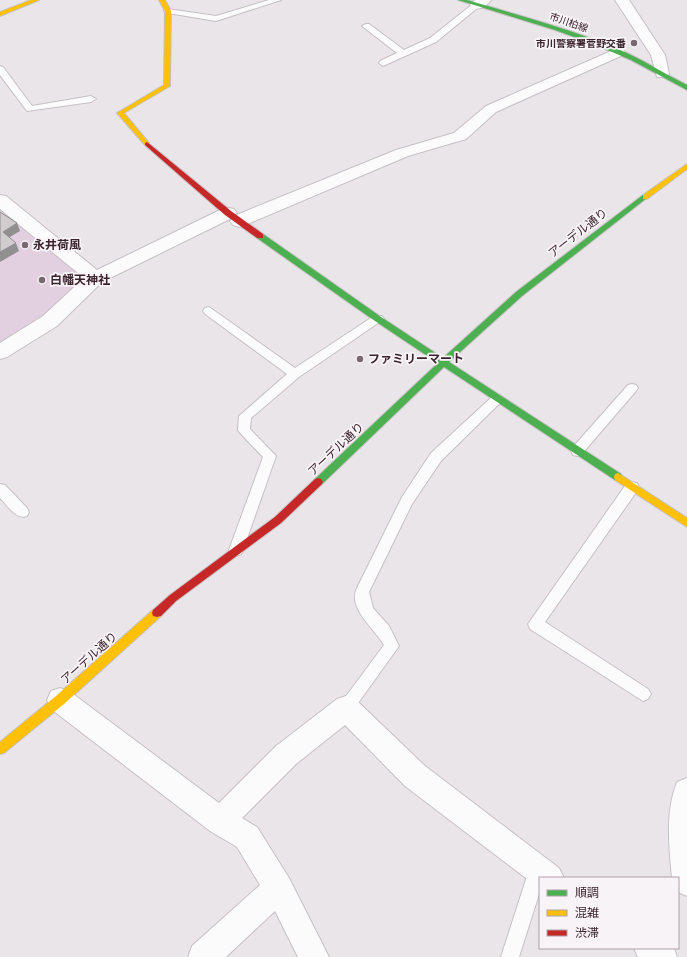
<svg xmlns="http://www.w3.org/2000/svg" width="687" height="957" viewBox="0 0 687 957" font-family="'Sofia Sans Condensed','Noto Sans JP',sans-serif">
<rect width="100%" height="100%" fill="#eae5e8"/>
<path fill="#e2d0e0" d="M 0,202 L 95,278 L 0,352 Z"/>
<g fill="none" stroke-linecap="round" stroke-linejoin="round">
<g stroke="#c6c0c4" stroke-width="2">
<path id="lane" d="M 269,0 L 281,0 L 216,21 L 168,13 L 164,11 L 168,9 L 216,16 Z
M 474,3 L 481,5 L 436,42 L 383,66 L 379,63 L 380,61 L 397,53 L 362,26 L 366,24 L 369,24 L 404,50 L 430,38 Z
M 0,66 L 3,67 L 32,106 L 91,96 L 96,99 L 91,102 L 27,111 L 0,75 Z
M 209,307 L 295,368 L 374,316 L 382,316 L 384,319 L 299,377 L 251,418 L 250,429 L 276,456 L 243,550 L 241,554 L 236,556 L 231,554 L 229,550 L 263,457 L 240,433 L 238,430 L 239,416 L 287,374 L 205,314 L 203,311 L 205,308 Z
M 632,384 L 636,385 L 638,388 L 636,391 L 581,455 L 577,456 L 573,455 L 571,451 L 573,447 L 628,385 Z
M 497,394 L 501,396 L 503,399 L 501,402 L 441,461 L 412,504 L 369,592 L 373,608 L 389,626 L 399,646 L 351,713 L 346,715 L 341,713 L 338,708 L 341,703 L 384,645 C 375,629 347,608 357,588 L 402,497 L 431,453 L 493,396 Z
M 632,482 L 637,483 L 639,487 L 637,491 L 545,622 L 648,689 L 651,694 L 648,699 L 643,701 L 530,629 L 528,624 L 627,483 Z
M 0,484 L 5,485 L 27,508 L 29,512 L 27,516 C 16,520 7,505 0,498 Z
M 538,861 L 544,864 L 547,870 L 544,878 L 540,878 L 540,891 L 519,957 L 501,957 L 529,870 L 532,864 Z"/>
</g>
<g stroke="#c6c0c4" stroke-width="2">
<path id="street" d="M 475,0 L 491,0 C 486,7 480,10 472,8 L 470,5 Z
M 615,0 L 629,0 L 665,55 L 669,74 L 667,77 L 657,77 L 651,55 Z
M 618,48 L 623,49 L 625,52 L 623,55 L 496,112 L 466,139 L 408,156 L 245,225 L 239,227 L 233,225 L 230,221 L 232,218 L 102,282 L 57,326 L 7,357 L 0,359 L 0,343 L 43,316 L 84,278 L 0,209 L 0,195 L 6,196 L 97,270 L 222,209 L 228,208 L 234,209 L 237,213 L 234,216 L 396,150 L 454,133 L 486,106 Z
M 60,688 L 69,691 L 219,803 L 276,746 L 337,699 L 346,696 L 355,699 L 425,766 L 559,868 L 564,878 L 540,878 L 539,888 L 405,786 L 345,725 L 296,764 L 242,818 L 257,827 L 289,878 L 329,957 L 298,957 L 275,911 L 226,957 L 188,957 L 192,946 L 260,885 L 237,847 L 210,831 L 51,709 L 47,700 L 51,691 Z
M 687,778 L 687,896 L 678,892 L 678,878 L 672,878 C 669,847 665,812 677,782 Z
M 634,948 L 674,948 L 677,957 L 638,957 Z"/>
</g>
<g stroke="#c7c1c5" stroke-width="2">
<path id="fast" d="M 458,0 L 467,0 C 521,16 576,30 627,53 C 648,63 667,75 687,85 L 687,90 L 631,60 L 593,44 L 555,30 Z
M 643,195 L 647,195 L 648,197 L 522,296 L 449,362 L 621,474 L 622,477 L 621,480 L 615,480 L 444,367 L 321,485 L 315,485 L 313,482 L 315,479 L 438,363 L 375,321 L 257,238 L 257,234 L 263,234 L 381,317 L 443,358 L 516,292 Z"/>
</g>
<g stroke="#c7c1c5" stroke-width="2">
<path id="slow" d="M 31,0 L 39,0 L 0,16 L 0,12 Z
M 159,0 L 165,0 L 171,11 L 170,86 L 124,113 L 149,143 L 149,145 L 145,145 L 117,113 L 164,85 L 165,11 Z
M 687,164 L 687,169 L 647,199 L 643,199 L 643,195 Z
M 618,473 L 687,518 L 687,527 L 615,480 L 614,477 L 615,474 Z
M 157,609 L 161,610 L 162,613 L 161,616 L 64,704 L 4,753 L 0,754 L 0,742 L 56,696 L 153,610 Z"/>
</g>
<g stroke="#c7c1c5" stroke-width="2">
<path id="jam" d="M 147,142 L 231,211 L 263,234 L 263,238 L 257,238 L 225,215 L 145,145 L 145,143 Z
M 318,478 L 321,479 L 323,482 L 321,485 L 281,523 L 176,601 L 161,616 L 157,617 L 153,616 L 152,613 L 153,610 L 170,595 L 275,517 L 315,479 Z"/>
</g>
<use href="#lane" fill="#fcfbfc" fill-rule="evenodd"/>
<use href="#street" fill="#fcfbfc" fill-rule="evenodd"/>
<use href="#fast" fill="#4caf50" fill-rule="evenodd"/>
<use href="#slow" fill="#ffc107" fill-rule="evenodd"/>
<use href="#jam" fill="#c62828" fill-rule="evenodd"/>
</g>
<path fill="#928f90" d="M 17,223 L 20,231 L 5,240 L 3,232 Z
M 16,243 L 19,251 L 0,262 L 0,252 Z"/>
<path fill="#d1ccce" stroke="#928f90" d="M 0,212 L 17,223 L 3,232 L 16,243 L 0,252 Z"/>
<g fill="#796870" stroke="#f8f3f7" stroke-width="1.5">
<circle cx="634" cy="43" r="4"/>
<circle cx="25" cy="245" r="4"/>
<circle cx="42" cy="280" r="4"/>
<circle cx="360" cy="359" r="4"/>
</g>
<g text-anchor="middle" stroke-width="3.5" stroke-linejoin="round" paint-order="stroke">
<g font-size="10" fill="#3c242f" stroke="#f8f3f7">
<text transform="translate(569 22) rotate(19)" y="4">市川柏線</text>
</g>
<g font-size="10" font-weight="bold" fill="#3c242f" stroke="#f8f3f7" text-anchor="end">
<text x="626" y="47">市川警察署菅野交番</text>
</g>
<g font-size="12" fill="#3c242f" stroke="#f8f3f7">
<text transform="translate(578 233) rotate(-38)" y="4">アーデル通り</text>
<text transform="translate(336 449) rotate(-43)" y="4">アーデル通り</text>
<text transform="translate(89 658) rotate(-42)" y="4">アーデル通り</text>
</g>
<g font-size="12" font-weight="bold" fill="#3c242f" stroke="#f8f3f7" text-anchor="start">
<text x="33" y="249">永井荷風</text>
<text x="50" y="284">白幡天神社</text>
<text x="368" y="363">ファミリーマート</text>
</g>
</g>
<rect x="539" y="877" width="140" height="72" fill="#f8f3f7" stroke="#ada0a7"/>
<rect x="547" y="890" width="20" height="6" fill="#4caf50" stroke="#ada0a7"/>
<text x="575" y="897" font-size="12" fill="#3c242f">順調</text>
<rect x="547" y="910" width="20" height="6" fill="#ffc107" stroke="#ada0a7"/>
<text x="575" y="917" font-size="12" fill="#3c242f">混雑</text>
<rect x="547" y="930" width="20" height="6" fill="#c62828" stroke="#ada0a7"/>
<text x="575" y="937" font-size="12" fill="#3c242f">渋滞</text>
</svg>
